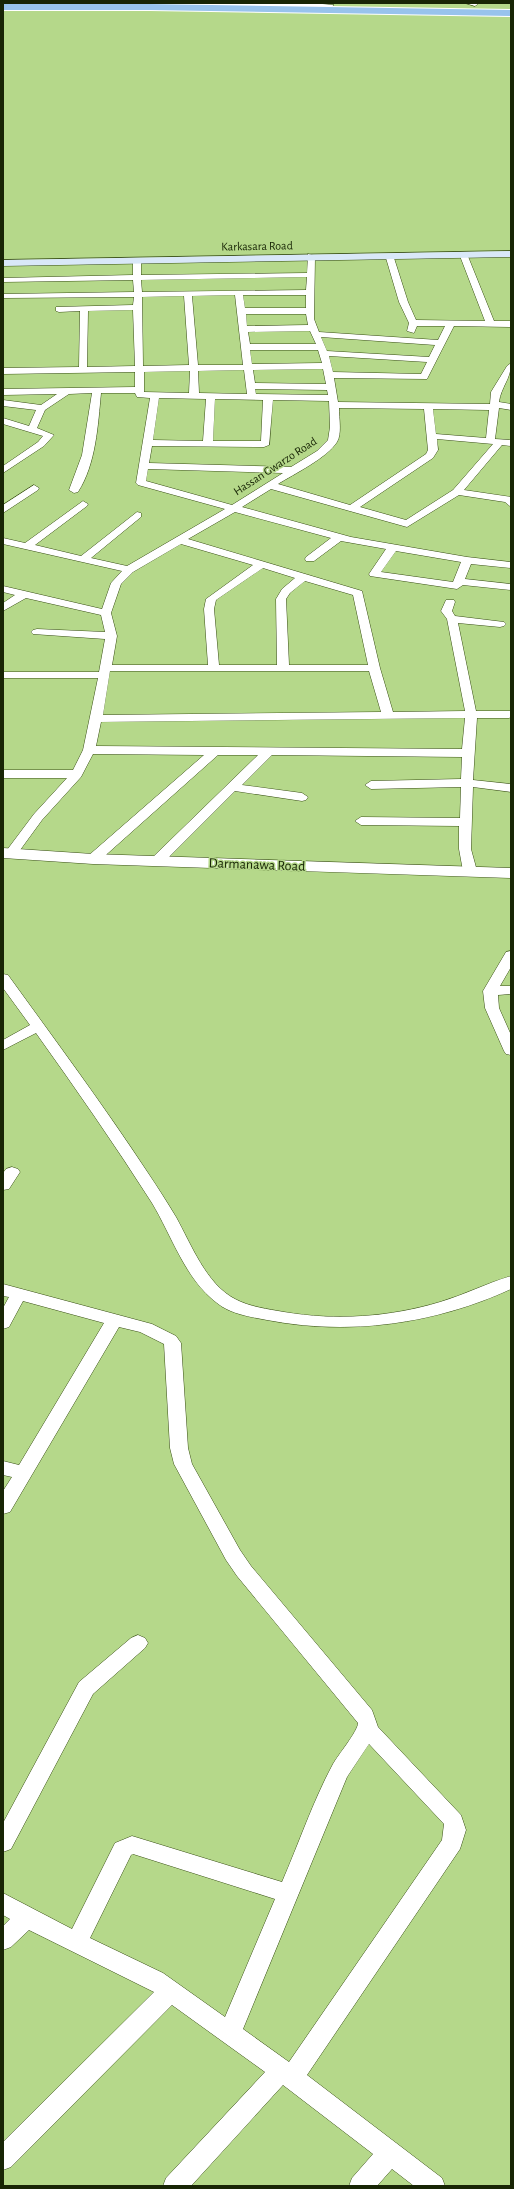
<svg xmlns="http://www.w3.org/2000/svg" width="514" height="2189" viewBox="0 0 514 2189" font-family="'Alegreya Sans',sans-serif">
<rect width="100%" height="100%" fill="#b5d88a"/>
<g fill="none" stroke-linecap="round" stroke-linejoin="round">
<g stroke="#384e14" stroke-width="1">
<path id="minor" d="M 3,3 L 13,3 L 3,6 Z
M 46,3 L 54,3 L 48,6 Z
M 159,3 L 311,3 L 334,5 L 331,7 L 162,5 Z
M 465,3 L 477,3 L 478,4 L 475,6 Z
M 308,254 L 315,256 L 314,319 L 319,332 L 438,340 L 445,326 L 417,326 L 414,333 L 407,331 L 409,323 L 399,302 L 386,258 L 390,256 L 394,258 L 408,302 L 416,320 L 485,321 L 460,256 L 467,254 L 494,321 L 511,321 L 511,327 L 454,326 L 427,379 L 334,378 L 338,402 L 490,404 L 491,392 L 507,366 L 511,363 C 511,379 501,387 499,402 L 511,404 L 511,410 L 499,408 L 495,439 L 511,440 L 511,446 L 502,445 L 464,490 L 511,497 L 511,507 L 505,502 L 459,495 L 407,527 L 271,489 L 242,507 L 351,537 L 467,557 L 511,562 L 511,568 L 471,564 L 465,579 L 511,584 L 511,590 L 463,585 L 457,589 L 370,576 L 369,574 L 386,549 L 341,541 L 314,561 L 306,561 L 305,559 L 306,557 L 331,538 L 235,512 L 188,539 L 362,591 L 380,668 L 393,712 L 465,711 L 447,619 L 441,611 L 446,600 L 454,600 L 455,602 L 452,611 L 455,616 L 504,622 L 506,624 L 504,626 L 500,627 L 458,623 L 476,711 L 511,711 L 511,717 L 509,718 L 477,718 L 473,780 L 511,784 L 511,792 L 473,787 L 471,849 L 477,871 L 470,875 L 463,871 L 459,849 L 459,826 L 361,825 L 355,821 L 361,817 L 460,818 L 461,787 L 371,789 L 365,785 L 371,781 L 461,779 L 462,757 L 272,755 L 242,785 L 302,793 L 308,797 L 306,800 L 302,801 L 235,791 L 163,863 L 153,863 L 151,860 L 153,857 L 258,755 L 218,755 L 98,862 L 93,863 L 86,859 L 88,856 L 204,755 L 93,754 L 81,777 L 42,820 L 15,857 L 5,857 L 4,854 L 34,814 L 67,778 L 3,778 L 3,770 L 73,770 L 83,750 L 98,678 L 3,678 L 3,672 L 99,672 L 105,639 L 33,634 L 31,632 L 33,630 L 37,629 L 105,632 L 101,615 L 26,598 L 3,611 L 3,603 L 15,595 L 3,592 L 3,586 L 102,609 L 111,583 L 122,571 L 3,544 L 3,538 L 25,543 L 83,501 L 88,504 L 87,506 L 35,545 L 81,556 L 137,512 L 141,513 L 141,517 L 91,558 L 127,566 L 225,509 L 138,485 L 136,483 L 150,398 L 137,397 L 135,393 L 101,393 C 98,425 96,464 78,492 L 74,493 L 69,490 L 82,455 L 92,393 L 69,394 L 45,410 L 37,428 L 54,435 L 44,446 L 3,473 L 3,466 L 38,442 L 43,436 L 3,424 L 3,418 L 29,426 L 36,410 L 3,406 L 3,400 L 41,405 L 57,394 L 3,395 L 3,389 L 135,387 L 135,372 L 3,374 L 3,368 L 79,367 L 80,311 L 59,312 L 56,311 L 56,307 L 133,305 L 134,297 L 3,298 L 3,294 L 134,292 L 133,280 L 3,282 L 3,278 L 133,275 L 133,261 L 137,259 L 141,261 L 141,275 L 307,273 ZM 307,277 L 306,290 L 142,292 L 141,280 ZM 235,295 L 243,365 L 198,365 L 192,296 ZM 243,295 L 306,295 L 306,308 L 245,308 ZM 184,296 L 189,365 L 143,366 L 142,297 ZM 133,310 L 135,366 L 87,367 L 88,311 ZM 246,314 L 306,314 L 308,325 L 247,326 ZM 310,331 L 316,344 L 250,344 L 248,332 ZM 321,337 L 435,345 L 429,357 L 327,351 ZM 250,350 L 318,350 L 322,363 L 252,364 ZM 329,356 L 427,362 L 421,374 L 333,372 ZM 323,369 L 326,384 L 255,383 L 253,370 ZM 244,370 L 247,394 L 199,393 L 198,371 ZM 190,371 L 189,393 L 144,392 L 144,372 ZM 255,389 L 327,390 L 328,395 L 256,394 ZM 159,398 L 206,399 L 203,441 L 153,440 ZM 215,399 L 263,400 L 261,441 L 213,441 ZM 273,400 L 329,401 L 330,427 L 328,440 L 317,451 L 291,467 L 149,463 L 152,446 L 264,447 L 269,445 ZM 339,408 L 424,409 L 428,450 L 426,454 L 350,505 L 278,484 C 294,474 327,458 337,442 C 342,434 339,418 339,408 ZM 433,409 L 489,410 L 486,438 L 436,434 ZM 437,439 L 493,444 L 453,490 L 406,520 L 360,507 L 433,458 L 438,450 ZM 148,469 L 283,473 L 232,505 L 146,481 ZM 181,544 L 253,565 L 206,599 L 204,609 L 208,665 L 112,665 L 117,636 L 111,613 L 121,584 L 133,572 ZM 396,551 L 461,562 L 453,582 L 381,572 ZM 263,568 L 295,578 L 282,589 L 276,599 L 277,665 L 219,665 L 214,609 L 216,600 ZM 305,581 L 353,595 L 368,665 L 289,665 L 286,599 L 290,593 ZM 110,671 L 369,671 L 381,712 L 103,715 ZM 465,718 L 462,749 L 96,746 L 101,722 Z
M 34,485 L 39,488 L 38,490 L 3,513 L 3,505 Z
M 511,951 L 511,967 L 500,986 L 511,986 L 511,994 L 498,995 L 499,1008 L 511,1035 L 511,1055 L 506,1054 L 504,1051 L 485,1008 L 483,991 L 506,952 Z
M 3,974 L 8,975 C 55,1040 104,1106 148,1173 C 158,1188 167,1202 176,1217 C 191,1244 206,1284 235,1299 C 250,1307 268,1309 284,1312 C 336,1321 390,1317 440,1302 C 464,1295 487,1283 511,1276 L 511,1289 C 435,1324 349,1336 267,1320 C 251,1317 230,1314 217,1303 C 185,1279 172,1236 152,1203 C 115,1145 76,1089 36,1033 L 3,1050 L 3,1040 L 30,1025 L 3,988 Z
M 12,1167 L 18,1169 L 20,1172 L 9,1189 L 3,1190 L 3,1173 L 6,1169 Z
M 3,1284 L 152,1324 L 176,1336 L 181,1343 L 188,1448 L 192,1464 L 240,1550 L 251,1566 L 372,1710 L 378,1727 L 461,1815 L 466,1830 L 460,1849 L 307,2075 L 442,2178 L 445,2186 L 414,2186 L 392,2169 L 377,2186 L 349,2186 L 352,2178 L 373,2154 L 283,2085 L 191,2186 L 163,2186 L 166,2178 L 265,2072 L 172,2005 L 11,2167 L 3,2170 L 3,2142 L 154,1992 L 29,1930 L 11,1947 L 3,1950 L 3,1926 L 10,1919 L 3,1915 L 3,1893 L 72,1929 L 115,1843 L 132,1836 L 282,1882 C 299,1843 313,1801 333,1764 C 338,1755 358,1731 358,1723 L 237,1576 L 226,1560 L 174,1464 L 170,1448 L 164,1344 L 140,1332 L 119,1327 L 10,1512 L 3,1514 L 3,1491 L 12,1477 L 3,1475 L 3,1461 L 19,1465 L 104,1323 L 23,1301 L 9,1327 L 3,1329 L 3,1308 L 9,1297 L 3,1296 ZM 369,1744 L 444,1824 L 442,1840 L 289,2062 L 243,2029 L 347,1777 ZM 133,1854 L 275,1899 L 225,2017 L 163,1973 L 90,1938 L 131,1855 Z
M 138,1635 L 145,1638 L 148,1643 L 145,1648 L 93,1694 L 11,1849 L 3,1852 L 3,1823 L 79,1682 L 131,1638 Z"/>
</g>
<g stroke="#384e14" stroke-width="1">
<path id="tertiary" d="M 3,848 L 93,854 L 511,868 L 511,878 L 93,864 L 3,858 Z"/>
</g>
<g stroke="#384e14" stroke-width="1">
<path id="secondary" d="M 511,251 L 511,257 L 3,266 L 3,260 Z"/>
</g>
<g stroke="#fff" stroke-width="2">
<path id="trunk" d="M 3,4 L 150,4 L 511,10 L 511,16 L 150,10 L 3,10 Z"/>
</g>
<use href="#minor" fill="#fff" fill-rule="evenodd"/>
<use href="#tertiary" fill="#fff" fill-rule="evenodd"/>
<use href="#secondary" fill="#d9e8f8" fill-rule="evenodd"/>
<use href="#trunk" fill="#98c3ec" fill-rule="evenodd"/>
</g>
<g text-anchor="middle" stroke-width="3" stroke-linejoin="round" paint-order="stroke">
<g font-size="12" fill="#182505" stroke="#b5d88a">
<text transform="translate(257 246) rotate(-1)" y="4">Karkasara Road</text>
<text transform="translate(275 466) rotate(-33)" y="4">Hassan Gwarzo Road</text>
</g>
<g font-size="14" fill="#182505" stroke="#b5d88a">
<text transform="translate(257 864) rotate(2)" y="5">Darmanawa Road</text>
</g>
</g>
<rect width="514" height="2189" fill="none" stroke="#182505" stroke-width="8"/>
</svg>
